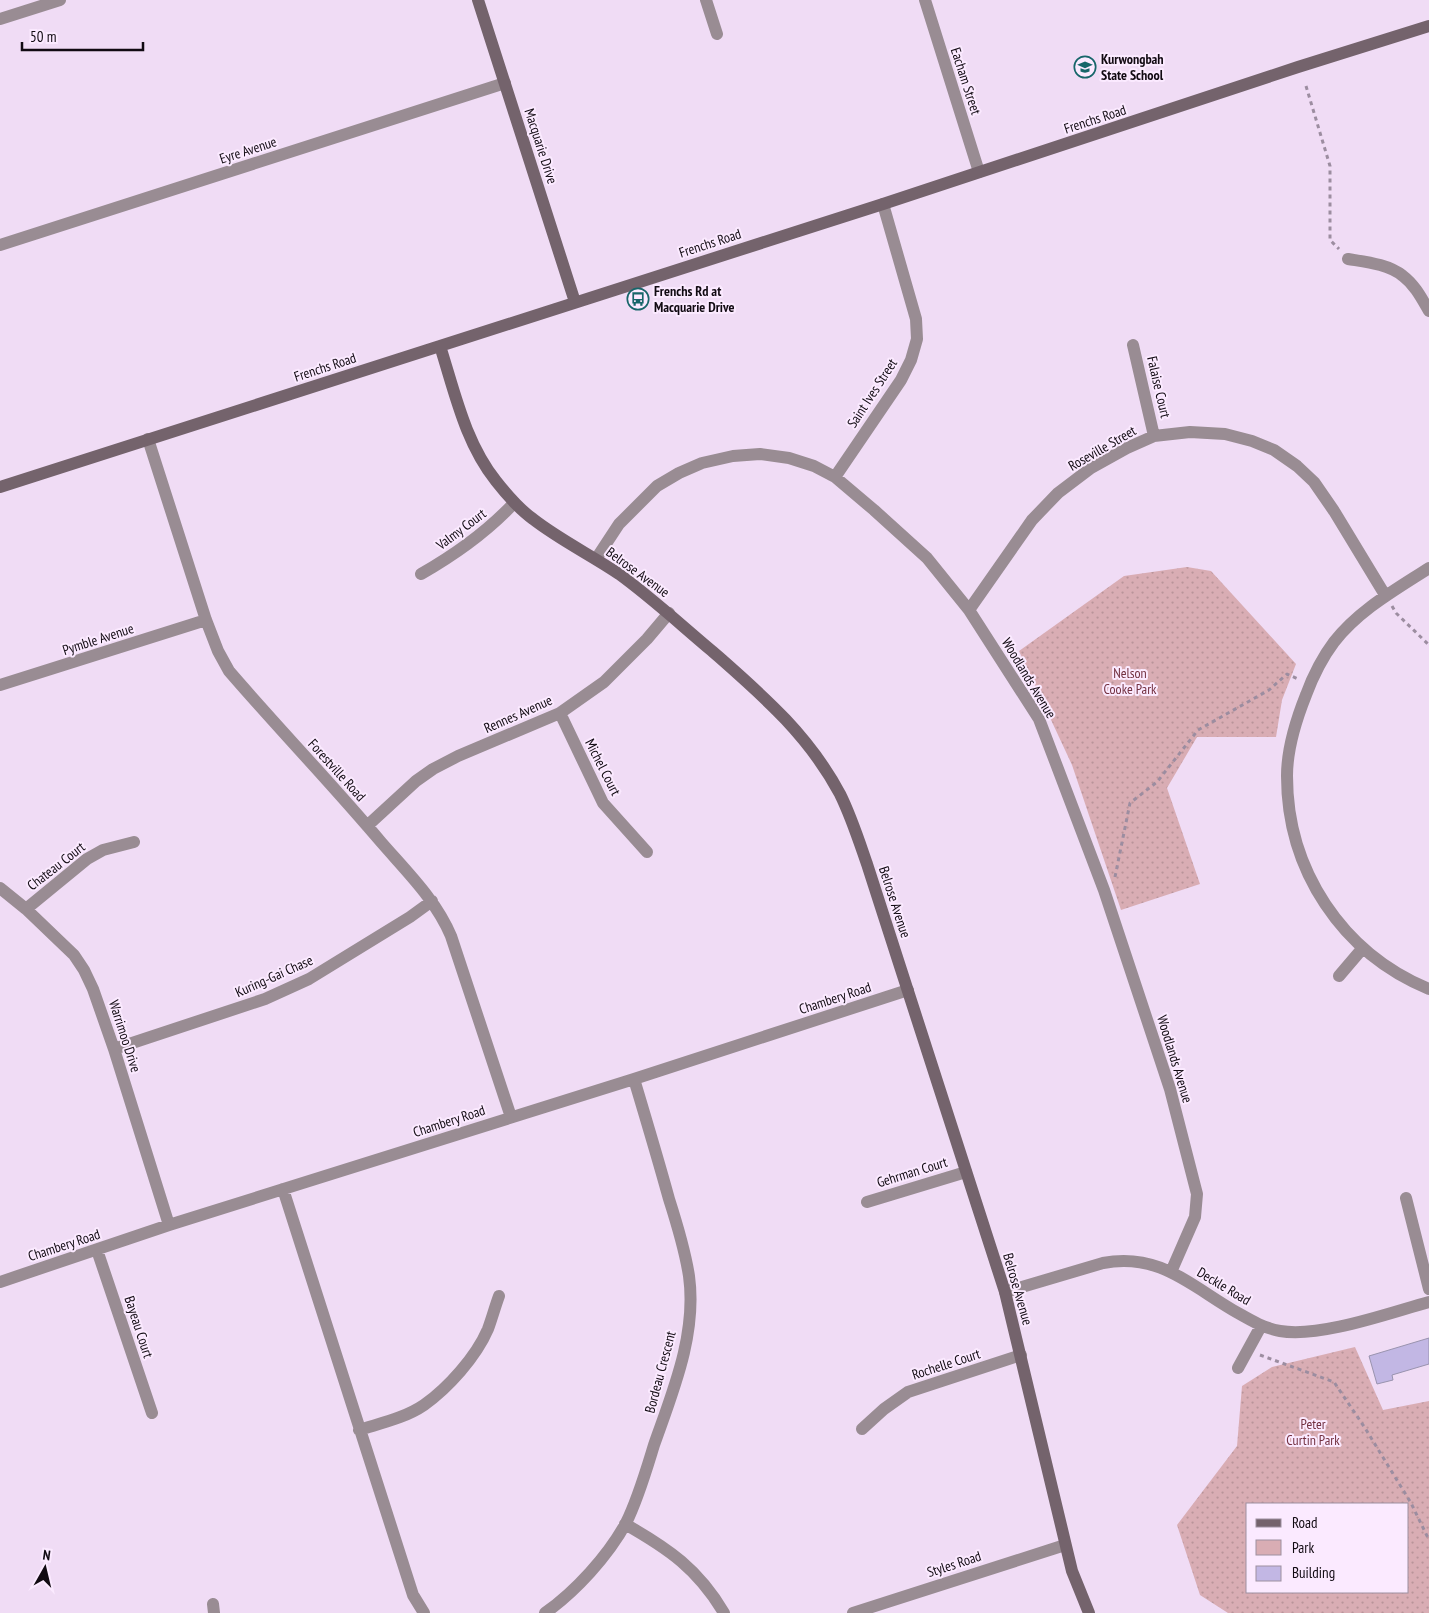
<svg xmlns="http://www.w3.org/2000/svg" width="1429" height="1613" viewBox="0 0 1429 1613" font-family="'PT Sans Narrow',sans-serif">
<defs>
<pattern id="green-dots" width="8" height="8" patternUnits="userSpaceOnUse" patternTransform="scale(1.25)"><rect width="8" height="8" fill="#d9adb4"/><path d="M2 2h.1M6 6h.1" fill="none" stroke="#b9949a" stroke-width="1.8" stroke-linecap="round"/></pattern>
</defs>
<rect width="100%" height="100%" fill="#f0dcf5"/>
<path fill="url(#green-dots)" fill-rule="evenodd" d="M 1187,567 L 1211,571 L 1296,664 L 1282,700 L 1276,737 L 1197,737 L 1167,788 L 1200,884 L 1121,910 L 1072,765 L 1019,651 L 1124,576 Z
M 1355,1347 L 1383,1410 L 1429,1401 L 1429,1613 L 1228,1613 L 1200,1595 L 1177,1525 L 1237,1446 L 1242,1386 L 1272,1367 ZM 1408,1504 L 1408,1592 L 1248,1592 L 1248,1504 Z"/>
<path fill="#c2b7e4" stroke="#9993ae" d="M 1429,1338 L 1429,1364 L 1392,1375 L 1393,1380 L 1377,1384 L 1369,1356 Z"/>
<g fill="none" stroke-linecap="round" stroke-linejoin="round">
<path stroke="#9c8da0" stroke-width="3" stroke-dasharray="4 4" stroke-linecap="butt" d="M 1306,86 L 1330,166 L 1330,240 L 1339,249
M 1392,606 L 1396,613 L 1429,645
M 1115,877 L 1130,803 L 1157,782 L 1198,730 L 1269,690 L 1287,674 L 1298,679
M 1260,1355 L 1334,1382 L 1365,1428 L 1411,1503 L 1429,1540"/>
<path stroke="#998c93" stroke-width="12" d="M 706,0 L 717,34
M 925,0 L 979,172
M 0,19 L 60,0
M 0,245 L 505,83
M 1348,259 C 1366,262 1388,264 1403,276 C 1415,285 1422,299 1429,311
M 1133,345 L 1154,436
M 148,439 L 206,620 L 218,651 L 229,671 C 279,729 332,784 381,842 C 407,872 436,900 451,936 L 511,1117
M 835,477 L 901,380 L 911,360 L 917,339 L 916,319 L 883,204
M 596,559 L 619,524 L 657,486 L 679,473 L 702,463 L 733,456 L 760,454 L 789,458 L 814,466 L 835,477 L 874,510 L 927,558 L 969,610 L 1039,719 L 1104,890 L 1170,1089 L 1197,1194 L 1195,1217 L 1171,1272
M 1429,568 C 1395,590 1359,610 1334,642 C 1322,658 1313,676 1306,695 C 1296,720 1287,748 1287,776 C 1287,870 1342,953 1429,989
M 421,574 C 456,554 487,532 514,503
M 969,610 L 1032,520 L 1058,493 L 1091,468 L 1127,448 L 1154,436 L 1190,432 L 1225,434 L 1252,441 L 1274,450 L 1297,466 L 1314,482 L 1334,511 L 1385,595
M 0,685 L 206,620
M 560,713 L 603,803 L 647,852
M 367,826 L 416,781 L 433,769 L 458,756 L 560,713 L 604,682 L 647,639 L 669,613
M 0,888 L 26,909 L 74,955 L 84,970 L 93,989 L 114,1049 L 169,1225
M 26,909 L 87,859 L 103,850 L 134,842
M 1339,976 L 1362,949
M 114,1049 L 265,999 L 309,979 L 410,917 L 432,901
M 283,1189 L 413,1595 L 424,1613
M 1406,1198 L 1429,1289
M 867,1202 L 966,1172
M 97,1250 L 152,1413
M 0,1282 L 169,1225 L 634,1079 L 908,990
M 1005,1292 L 1103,1263 C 1160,1252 1192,1287 1238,1313 C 1252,1321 1264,1328 1280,1331 C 1320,1338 1389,1313 1429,1302
M 1238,1368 L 1261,1326
M 862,1429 L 884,1409 L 908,1392 L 1021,1355
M 359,1430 C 381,1423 405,1418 424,1405 C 448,1388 476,1357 488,1329 C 492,1318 495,1307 499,1296
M 625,1524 C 669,1549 698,1569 724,1613
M 213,1604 L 214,1613
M 545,1613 C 575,1592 608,1556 626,1523 C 638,1499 646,1471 654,1445 C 673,1391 697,1334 689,1276 C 685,1250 677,1224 669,1199 C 658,1159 646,1119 634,1079
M 853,1613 L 1065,1545"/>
<path stroke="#74636c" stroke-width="12" d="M 478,0 L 575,302
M 440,346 C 455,393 465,442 496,481 C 507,495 519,509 533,519 C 560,540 591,555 619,574 C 652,598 681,625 712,651 C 762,695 808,734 840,794 C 851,816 859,841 867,864 L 1005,1292 L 1072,1571 L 1089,1613
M 0,487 L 883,204 L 1298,67 L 1429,26"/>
</g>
<defs>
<g id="school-ring" transform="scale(1.125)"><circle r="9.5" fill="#fbeaff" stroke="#17666a" stroke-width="1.5"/><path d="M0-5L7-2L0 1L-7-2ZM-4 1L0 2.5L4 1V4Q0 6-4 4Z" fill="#17666a"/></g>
<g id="bus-ring" transform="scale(1.125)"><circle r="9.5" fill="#fbeaff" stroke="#17666a" stroke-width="1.5"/><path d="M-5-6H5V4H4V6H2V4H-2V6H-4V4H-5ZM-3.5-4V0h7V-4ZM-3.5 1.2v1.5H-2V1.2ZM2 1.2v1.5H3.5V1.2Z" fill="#17666a"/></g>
</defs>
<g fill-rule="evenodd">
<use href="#school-ring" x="1085" y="67"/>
<use href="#bus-ring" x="638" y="299"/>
</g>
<g text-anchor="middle" stroke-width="4" stroke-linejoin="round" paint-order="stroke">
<g font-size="14" font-weight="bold" fill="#110a12" stroke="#fbeaff" text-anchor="start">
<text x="1101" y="64">Kurwongbah<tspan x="1101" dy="16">State School</tspan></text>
<text x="654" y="296">Frenchs Rd at<tspan x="654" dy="16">Macquarie Drive</tspan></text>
</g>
<g font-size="14" fill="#110a12" stroke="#fbeaff">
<text transform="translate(966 81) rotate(72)" y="5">Eacham Street</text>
<text transform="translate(1095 119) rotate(-18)" y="5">Frenchs Road</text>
<text transform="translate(541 146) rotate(72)" y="5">Macquarie Drive</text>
<text transform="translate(248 150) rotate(-18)" y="5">Eyre Avenue</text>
<text transform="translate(710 243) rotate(-18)" y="5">Frenchs Road</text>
<text transform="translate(325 367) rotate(-18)" y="5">Frenchs Road</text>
<text transform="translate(1159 387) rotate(77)" y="5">Falaise Court</text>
<text transform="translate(872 393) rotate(-57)" y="5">Saint Ives Street</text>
<text transform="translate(1102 448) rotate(-30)" y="5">Roseville Street</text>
<text transform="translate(461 529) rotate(-37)" y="5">Valmy Court</text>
<text transform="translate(638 572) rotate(36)" y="5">Belrose Avenue</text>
<text transform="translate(98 639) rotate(-18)" y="5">Pymble Avenue</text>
<text transform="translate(1029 678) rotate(59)" y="5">Woodlands Avenue</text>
<text transform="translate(518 714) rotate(-24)" y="5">Rennes Avenue</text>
<text transform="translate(603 767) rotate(63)" y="5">Michel Court</text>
<text transform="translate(337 770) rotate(48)" y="5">Forestville Road</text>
<text transform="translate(56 866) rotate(-38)" y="5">Chateau Court</text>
<text transform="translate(895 902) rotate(72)" y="5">Belrose Avenue</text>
<text transform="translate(274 976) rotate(-24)" y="5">Kuring-Gai Chase</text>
<text transform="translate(835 998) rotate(-18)" y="5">Chambery Road</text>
<text transform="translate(125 1036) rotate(72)" y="5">Warrimoo Drive</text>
<text transform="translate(1175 1059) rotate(73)" y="5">Woodlands Avenue</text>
<text transform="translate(449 1121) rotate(-18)" y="5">Chambery Road</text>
<text transform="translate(912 1172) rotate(-17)" y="5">Gehrman Court</text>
<text transform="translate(64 1245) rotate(-18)" y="5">Chambery Road</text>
<text transform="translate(1224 1286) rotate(31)" y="5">Deckle Road</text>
<text transform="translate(1018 1289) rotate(74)" y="5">Belrose Avenue</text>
<text transform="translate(139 1327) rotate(72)" y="5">Bayeau Court</text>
<text transform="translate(946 1364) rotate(-18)" y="5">Rochelle Court</text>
<text transform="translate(660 1372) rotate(-75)" y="5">Bordeau Crescent</text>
<text transform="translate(954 1564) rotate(-18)" y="5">Styles Road</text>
</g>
<g font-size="14" fill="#723040" stroke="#fbeaff">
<text x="1130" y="678">Nelson<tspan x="1130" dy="16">Cooke Park</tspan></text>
<text x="1313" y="1429">Peter<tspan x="1313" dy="16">Curtin Park</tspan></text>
</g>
</g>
<rect x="1246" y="1503" width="162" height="90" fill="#fbeaff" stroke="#9d90a0"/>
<rect x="1256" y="1519" width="25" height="8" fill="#74636c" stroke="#9d90a0"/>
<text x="1292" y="1528" font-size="15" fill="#110a12">Road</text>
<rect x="1256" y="1540" width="25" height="15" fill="#d9adb4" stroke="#9d90a0"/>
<text x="1292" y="1553" font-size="15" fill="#110a12">Park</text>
<rect x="1256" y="1566" width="25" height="15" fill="#c2b7e4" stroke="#9d90a0"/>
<text x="1292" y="1578" font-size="15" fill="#110a12">Building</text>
<g transform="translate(45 1568) rotate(8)" stroke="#fbeaff" stroke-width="4" paint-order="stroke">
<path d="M0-4L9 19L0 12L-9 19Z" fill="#110a12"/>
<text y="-8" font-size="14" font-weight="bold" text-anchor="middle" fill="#110a12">N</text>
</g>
<path d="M22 42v8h121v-8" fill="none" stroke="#110a12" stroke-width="2.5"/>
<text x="30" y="42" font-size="15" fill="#110a12" stroke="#fbeaff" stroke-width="4" paint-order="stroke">50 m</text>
</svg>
